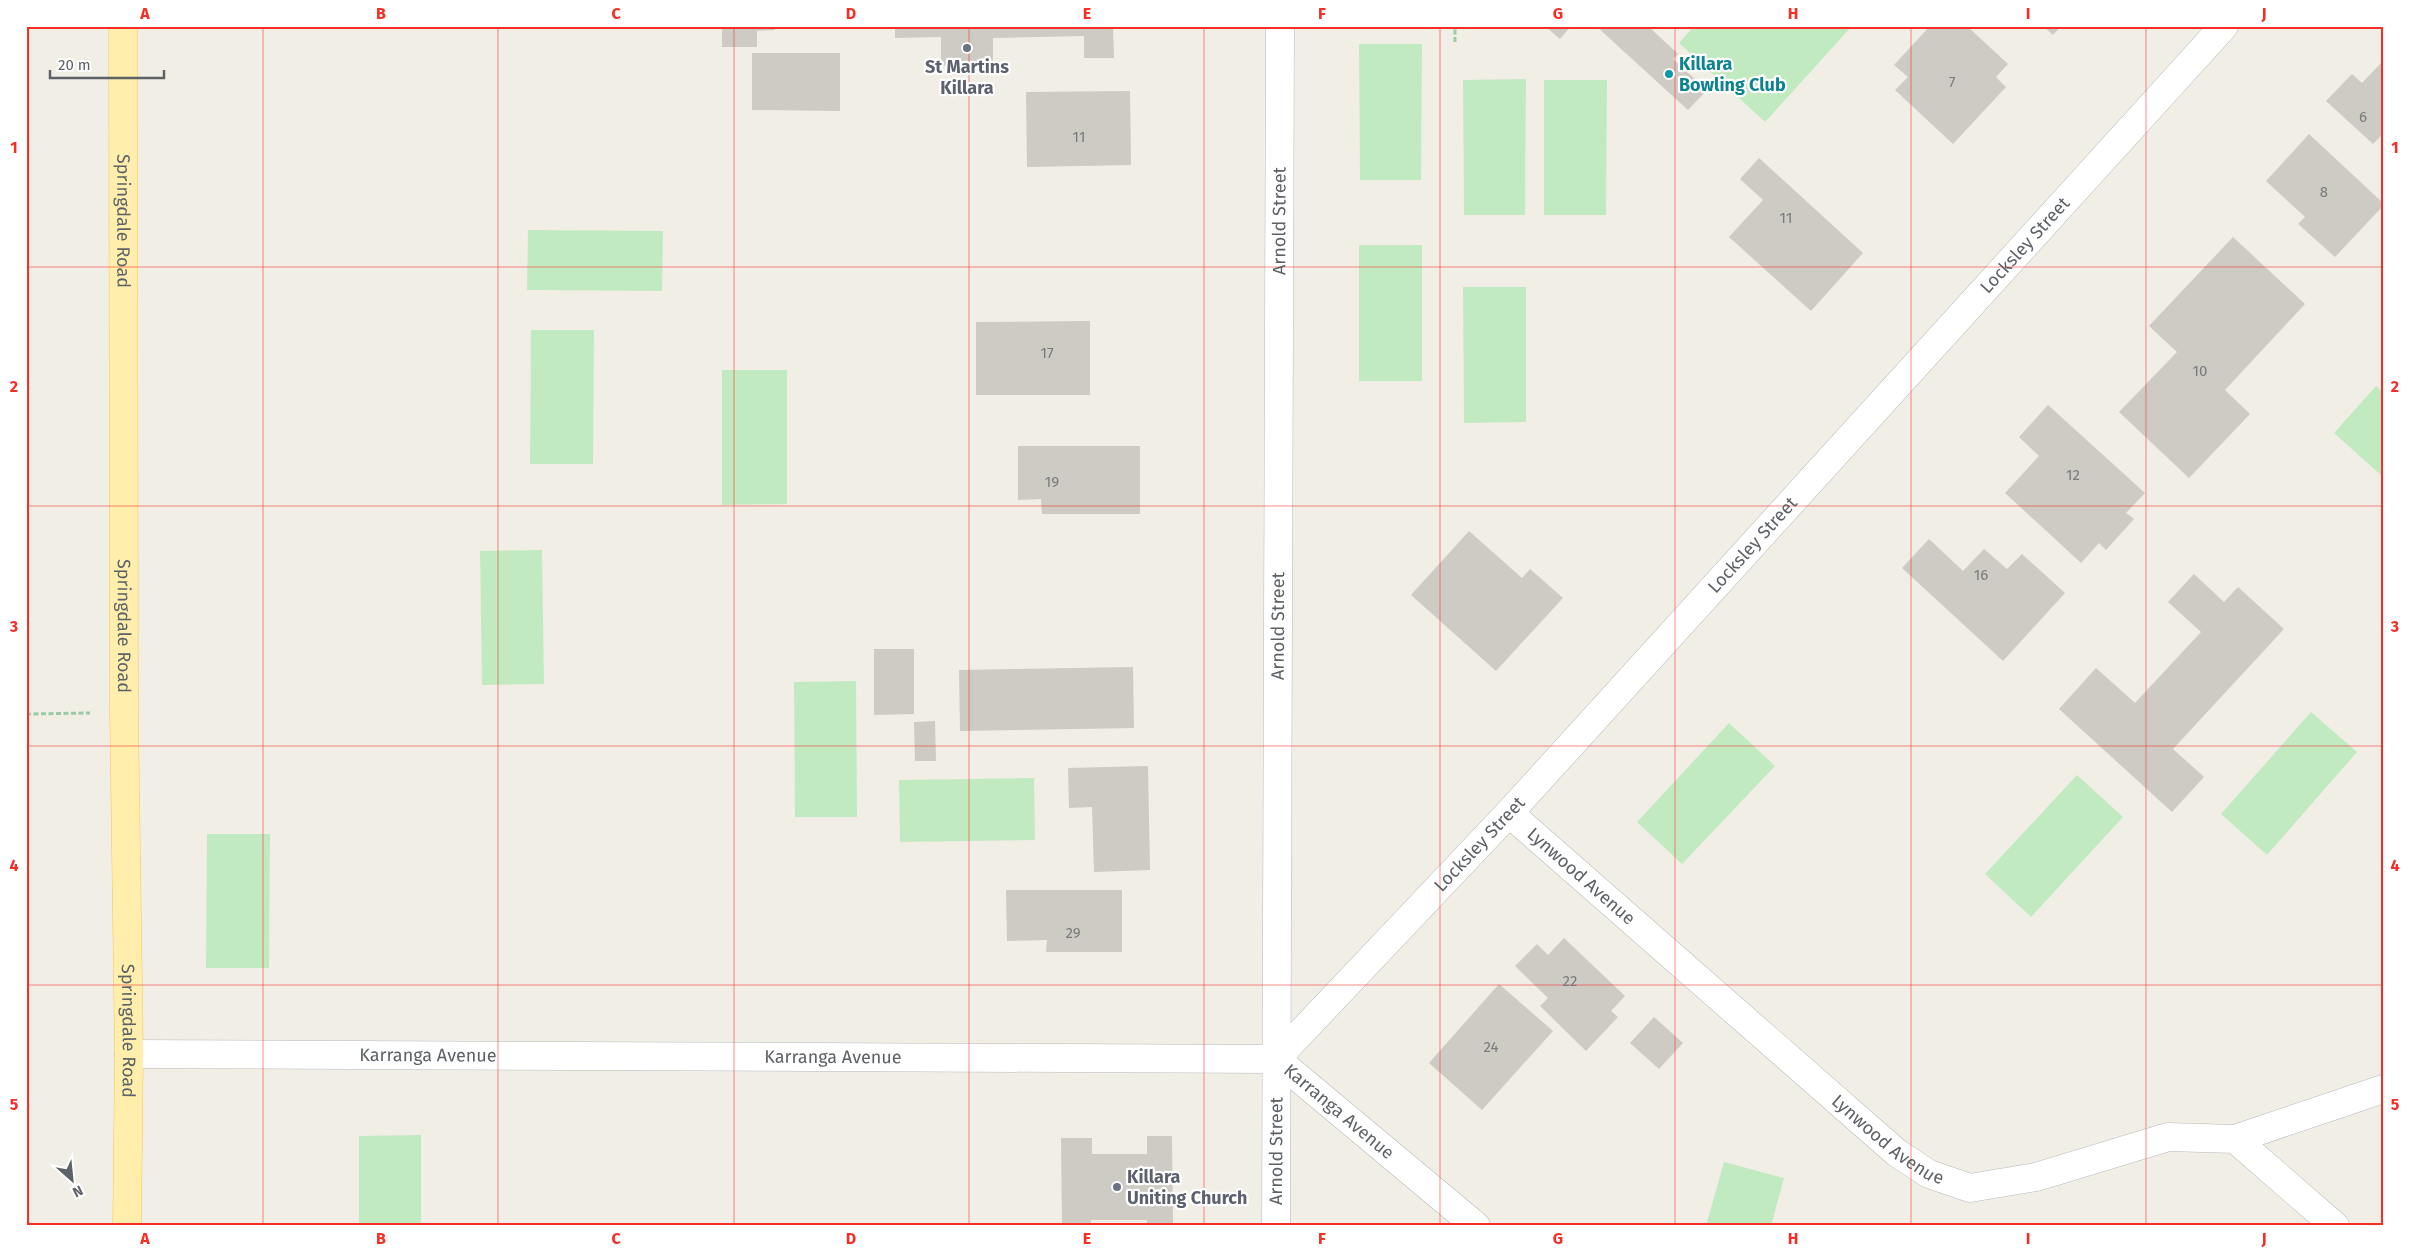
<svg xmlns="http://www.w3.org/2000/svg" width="2409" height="1252" viewBox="0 0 2409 1252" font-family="'Fira Sans',sans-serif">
<rect width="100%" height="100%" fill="#f1eee6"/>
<path fill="#c2eac1" d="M 1694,26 L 1852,26 L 1765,122 L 1679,43 Z
M 1359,44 L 1422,44 L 1421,180 L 1360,180 Z
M 1526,79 L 1525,215 L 1464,215 L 1463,80 Z
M 1544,80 L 1607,80 L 1606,215 L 1544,215 Z
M 528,230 L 663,231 L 662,291 L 527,290 Z
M 1359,245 L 1422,245 L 1422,381 L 1359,381 Z
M 1463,287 L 1526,287 L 1526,422 L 1464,423 Z
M 531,330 L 594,330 L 593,464 L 530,464 Z
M 722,370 L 787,370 L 787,504 L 722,505 Z
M 2376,386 L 2383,392 L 2383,477 L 2334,433 Z
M 542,550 L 544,684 L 482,685 L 480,551 Z
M 856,681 L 857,817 L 795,817 L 794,682 Z
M 2311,712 L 2357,752 L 2267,855 L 2221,814 Z
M 1729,723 L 1775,766 L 1682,864 L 1637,822 Z
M 2077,775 L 2123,817 L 2031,917 L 1985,874 Z
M 1034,778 L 1035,840 L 900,842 L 899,780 Z
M 207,834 L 270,834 L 269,968 L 206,968 Z
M 421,1135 L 421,1226 L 359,1226 L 359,1136 Z
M 1724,1162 L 1784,1178 L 1771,1226 L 1706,1226 Z"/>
<path fill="#cecac4" d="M 722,26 L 775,26 L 775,30 L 757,31 L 757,47 L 722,47 Z
M 895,26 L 1113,26 L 1114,58 L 1084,58 L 1084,36 L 993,38 L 993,65 L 941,66 L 941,37 L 895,38 Z
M 1545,26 L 1571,26 L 1560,39 Z
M 1596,26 L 1648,26 L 1678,54 L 1673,59 L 1707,90 L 1688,110 Z
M 1930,26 L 1967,26 L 2008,64 L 1996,77 L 2006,87 L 1953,144 L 1895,90 L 1908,77 L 1894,65 Z
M 2043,26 L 2061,26 L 2053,35 Z
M 752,53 L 840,53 L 840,111 L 752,110 Z
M 2383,61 L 2383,134 L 2373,144 L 2326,101 L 2352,74 L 2362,83 Z
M 1130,91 L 1131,165 L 1027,167 L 1026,92 Z
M 2309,134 L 2383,203 L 2383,206 L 2335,257 L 2298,224 L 2305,217 L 2266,181 Z
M 1759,158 L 1863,253 L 1811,311 L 1729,237 L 1763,200 L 1740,179 Z
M 2233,237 L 2305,304 L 2225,390 L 2250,414 L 2189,478 L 2119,412 L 2177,352 L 2149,326 Z
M 1090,321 L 1090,395 L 976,395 L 976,322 Z
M 2048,405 L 2145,493 L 2126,513 L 2134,519 L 2106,550 L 2099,543 L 2081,563 L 2005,493 L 2039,456 L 2019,437 Z
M 1018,446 L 1140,446 L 1140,514 L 1042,514 L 1041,499 L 1018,500 Z
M 1469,531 L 1522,578 L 1530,569 L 1563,598 L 1496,671 L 1411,595 Z
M 1929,539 L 1963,571 L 1984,549 L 2007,569 L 2022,554 L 2065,593 L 2003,661 L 1902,568 Z
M 2194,574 L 2224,602 L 2238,587 L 2284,629 L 2173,749 L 2204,777 L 2172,812 L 2059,709 L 2096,668 L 2135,703 L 2201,632 L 2168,602 Z
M 874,649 L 914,649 L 914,714 L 874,715 Z
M 1133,667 L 1134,728 L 960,731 L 959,670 Z
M 935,721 L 936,761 L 915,761 L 914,722 Z
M 1148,766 L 1150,870 L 1094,872 L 1092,807 L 1069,808 L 1068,768 Z
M 1006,890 L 1122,890 L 1122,952 L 1046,952 L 1047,940 L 1007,941 Z
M 1564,938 L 1625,996 L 1611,1011 L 1618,1017 L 1586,1051 L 1540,1006 L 1548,998 L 1515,966 L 1537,944 L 1548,955 Z
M 1499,984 L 1553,1031 L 1482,1110 L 1429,1063 Z
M 1654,1017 L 1683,1043 L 1659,1069 L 1630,1043 Z
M 1147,1136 L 1172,1136 L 1173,1226 L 1147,1226 L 1147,1220 L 1091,1220 L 1091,1226 L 1062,1226 L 1061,1138 L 1092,1138 L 1092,1154 L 1147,1154 Z"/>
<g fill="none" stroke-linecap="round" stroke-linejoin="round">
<g stroke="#b6b9bd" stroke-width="29">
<g id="minor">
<path id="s1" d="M 1509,813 L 1897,1153 L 1929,1174 L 1970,1188 L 2036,1177 L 2168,1137 L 2235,1139 L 2335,1226"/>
<path id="s2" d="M 129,1054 L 1276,1059 L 1476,1226"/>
<path id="s3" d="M 1276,1059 L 1509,813 L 2224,26"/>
<path d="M 2235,1139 L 2383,1089"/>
<path id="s4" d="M 1276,1226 L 1280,26"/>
</g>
</g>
<g stroke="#fbc554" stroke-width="29">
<g id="major">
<path id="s5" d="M 123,26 L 124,713 L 129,1054 L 127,1226"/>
</g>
</g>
<path stroke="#99cba5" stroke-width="3" stroke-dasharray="5 2.5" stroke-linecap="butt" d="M 1455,42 L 1455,26
M 26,714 L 90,713"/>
<use href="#minor" stroke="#fff" stroke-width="28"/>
<use href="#major" stroke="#ffeeac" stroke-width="28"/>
</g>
<path fill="none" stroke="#f62e26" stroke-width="1" stroke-opacity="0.55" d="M 263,26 L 263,1226M 498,26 L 498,1226M 734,26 L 734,1226M 969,26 L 969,1226M 1204,26 L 1204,1226M 1440,26 L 1440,1226M 1675,26 L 1675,1226M 1911,26 L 1911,1226M 2146,26 L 2146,1226M 26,267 L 2383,267M 26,506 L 2383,506M 26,746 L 2383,746M 26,985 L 2383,985"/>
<g fill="#6b7280" stroke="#fff" stroke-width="2">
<circle cx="967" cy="48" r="5"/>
<circle cx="1117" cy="1187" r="5"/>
</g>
<circle fill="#0f9aa8" stroke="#fff" stroke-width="2" cx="1669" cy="74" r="5"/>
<g text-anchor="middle" stroke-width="4.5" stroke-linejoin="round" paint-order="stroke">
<g font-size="15" fill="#797c7e">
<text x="1952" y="87">7</text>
<text x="2363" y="122">6</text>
<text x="1079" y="142">11</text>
<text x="2324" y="197">8</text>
<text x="1786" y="223">11</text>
<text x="1047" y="358">17</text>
<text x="2200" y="376">10</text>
<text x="2073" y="480">12</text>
<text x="1052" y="487">19</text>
<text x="1981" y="580">16</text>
<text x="1073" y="938">29</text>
<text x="1570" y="986">22</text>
<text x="1491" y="1052">24</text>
</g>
<g font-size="18" font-weight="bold" fill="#0d838f" stroke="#fff" text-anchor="start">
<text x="1679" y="70">Killara<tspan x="1679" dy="21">Bowling Club</tspan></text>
</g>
<g font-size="18" font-weight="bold" fill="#5b616d" stroke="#fff">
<text x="967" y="73">St Martins<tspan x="967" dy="21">Killara</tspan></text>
<text x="1127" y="1183" text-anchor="start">Killara<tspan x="1127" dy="21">Uniting Church</tspan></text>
</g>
<g font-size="18" fill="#5d6267" stroke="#fff">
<text dy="6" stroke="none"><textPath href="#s5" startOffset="195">Springdale Road</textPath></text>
<text dy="6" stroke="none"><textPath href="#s4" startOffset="1005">Arnold Street</textPath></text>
<text dy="6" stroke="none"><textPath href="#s3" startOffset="1106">Locksley Street</textPath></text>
<text dy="6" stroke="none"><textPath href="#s3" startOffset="701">Locksley Street</textPath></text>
<text dy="6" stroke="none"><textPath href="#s5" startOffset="600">Springdale Road</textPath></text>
<text dy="6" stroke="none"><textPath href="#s4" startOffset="600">Arnold Street</textPath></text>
<text dy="6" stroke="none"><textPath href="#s3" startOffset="296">Locksley Street</textPath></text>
<text dy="6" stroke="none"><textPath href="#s1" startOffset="96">Lynwood Avenue</textPath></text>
<text dy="6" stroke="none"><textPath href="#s5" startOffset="1005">Springdale Road</textPath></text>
<text dy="6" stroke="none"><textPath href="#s2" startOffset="299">Karranga Avenue</textPath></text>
<text dy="6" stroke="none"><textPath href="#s2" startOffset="704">Karranga Avenue</textPath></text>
<text dy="6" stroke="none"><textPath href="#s2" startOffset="1229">Karranga Avenue</textPath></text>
<text dy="6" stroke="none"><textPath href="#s1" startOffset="501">Lynwood Avenue</textPath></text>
<text dy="6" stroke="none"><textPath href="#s4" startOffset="75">Arnold Street</textPath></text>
</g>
</g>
<rect width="2409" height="1252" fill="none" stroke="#ffffff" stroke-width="55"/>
<g transform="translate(72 1180) rotate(153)" stroke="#ffffff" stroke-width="4" paint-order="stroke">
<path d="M0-4L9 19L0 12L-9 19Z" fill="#5d6267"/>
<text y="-8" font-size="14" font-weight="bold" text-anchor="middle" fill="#5d6267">N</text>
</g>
<path d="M50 70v8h114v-8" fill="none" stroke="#5d6267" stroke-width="2.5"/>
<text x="58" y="70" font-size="15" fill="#5d6267" stroke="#ffffff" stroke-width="4" paint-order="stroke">20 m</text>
<rect x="28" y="28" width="2354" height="1196" fill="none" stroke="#f62e26" stroke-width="2"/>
<g font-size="16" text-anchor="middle" font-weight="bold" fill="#f62e26">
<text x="145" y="19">A</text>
<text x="381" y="19">B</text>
<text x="616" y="19">C</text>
<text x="851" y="19">D</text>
<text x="1087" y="19">E</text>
<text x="1322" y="19">F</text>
<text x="1558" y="19">G</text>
<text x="1793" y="19">H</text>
<text x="2028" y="19">I</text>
<text x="2264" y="19">J</text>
<text x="14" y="153">1</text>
<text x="2395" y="153">1</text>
<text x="14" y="392">2</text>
<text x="2395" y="392">2</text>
<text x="14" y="632">3</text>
<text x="2395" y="632">3</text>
<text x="14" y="871">4</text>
<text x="2395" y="871">4</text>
<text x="14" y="1110">5</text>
<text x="2395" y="1110">5</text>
<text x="145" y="1244">A</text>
<text x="381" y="1244">B</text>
<text x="616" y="1244">C</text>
<text x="851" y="1244">D</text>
<text x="1087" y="1244">E</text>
<text x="1322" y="1244">F</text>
<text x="1558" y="1244">G</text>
<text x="1793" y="1244">H</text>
<text x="2028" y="1244">I</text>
<text x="2264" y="1244">J</text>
</g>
</svg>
